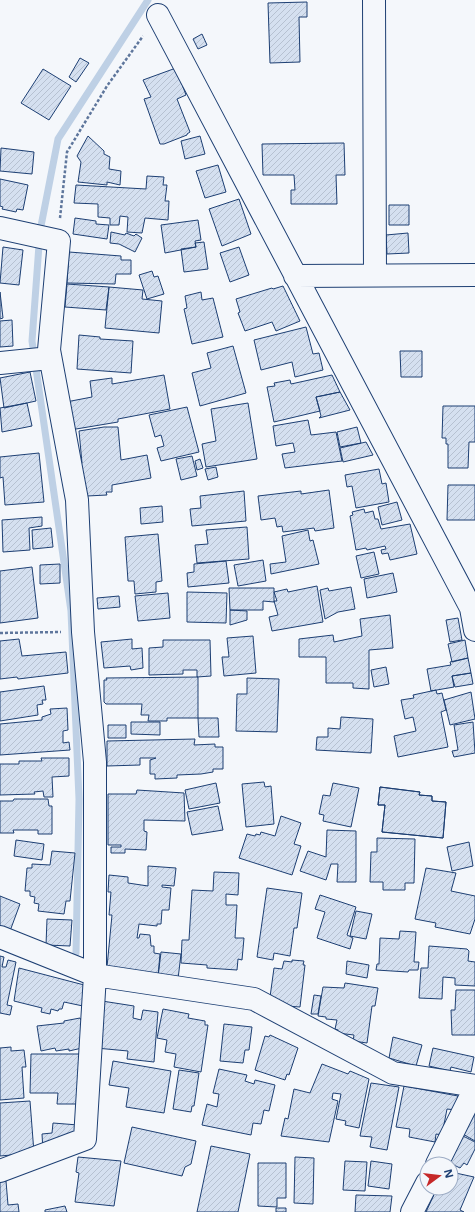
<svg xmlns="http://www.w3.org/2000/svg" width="475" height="1212" viewBox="0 0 475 1212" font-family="'Open Sans',sans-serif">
<defs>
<pattern id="building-hatch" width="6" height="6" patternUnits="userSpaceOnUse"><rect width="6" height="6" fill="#d5e0f0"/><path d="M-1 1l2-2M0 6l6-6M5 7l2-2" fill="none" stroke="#b6c1d1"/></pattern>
</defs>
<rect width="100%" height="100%" fill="#f4f7fb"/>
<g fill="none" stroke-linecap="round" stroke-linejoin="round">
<path stroke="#bed0e5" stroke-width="7" d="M 76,953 L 79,799 L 71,611 L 32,341 L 39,245 L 41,226 L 58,139 L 148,0"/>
</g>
<path fill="url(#building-hatch)" stroke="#1d3f73" d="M 307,2 L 307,17 L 299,17 L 300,62 L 270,63 L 268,3 Z
M 202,34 L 207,45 L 198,49 L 193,39 Z
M 80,58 L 89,63 L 76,82 L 69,77 Z
M 176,68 L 186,95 L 177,99 L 190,132 L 187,134 L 187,135 L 164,144 L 160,144 L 144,99 L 151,97 L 143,80 Z
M 43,69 L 71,86 L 49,120 L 21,103 Z
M 88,136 L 104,151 L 104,154 L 110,157 L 109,169 L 121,171 L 120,185 L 107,182 L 107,185 L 78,182 L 81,162 L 77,156 Z
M 200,136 L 205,154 L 185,159 L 181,141 Z
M 344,143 L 345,175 L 336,175 L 337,204 L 291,204 L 291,190 L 295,190 L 294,175 L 263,175 L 262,144 Z
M 1,148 L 34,152 L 32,174 L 0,171 Z
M 218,165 L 226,192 L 205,198 L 196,171 Z
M 147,176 L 164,177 L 163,185 L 167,185 L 165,201 L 169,201 L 168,220 L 145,218 L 142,233 L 127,232 L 128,217 L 120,216 L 119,225 L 110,225 L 110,218 L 98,217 L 98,204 L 74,203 L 76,185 L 146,189 Z
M 0,179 L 28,185 L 23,210 L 17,209 L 16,212 L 2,209 L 3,207 L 0,206 Z
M 239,199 L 251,234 L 222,246 L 209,209 Z
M 389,205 L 409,205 L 409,225 L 389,225 Z
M 75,218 L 96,221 L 96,224 L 109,225 L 107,239 L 73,234 Z
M 198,220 L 201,240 L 195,241 L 196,247 L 165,253 L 161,225 Z
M 111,232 L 125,235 L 126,233 L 134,236 L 136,234 L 142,238 L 135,252 L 119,244 L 110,243 Z
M 408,233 L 409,253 L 387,254 L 386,235 Z
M 204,242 L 208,269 L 184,272 L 181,249 L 196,247 L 195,243 Z
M 3,247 L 23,250 L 19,285 L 0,283 Z
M 239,247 L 249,275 L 230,282 L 220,253 Z
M 69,252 L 121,256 L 121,260 L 131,260 L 131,274 L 116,274 L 115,284 L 67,283 Z
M 152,271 L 154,277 L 158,276 L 164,294 L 147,299 L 139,275 Z
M 67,284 L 109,287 L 106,310 L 65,307 Z
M 283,286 L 300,321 L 276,331 L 272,322 L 245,331 L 238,313 L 240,312 L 236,299 L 272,288 L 273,289 Z
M 109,287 L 143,290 L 142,299 L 162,301 L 159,333 L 105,328 Z
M 0,292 L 3,318 L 0,319 Z
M 201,292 L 202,300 L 213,298 L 223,337 L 192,344 L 184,309 L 187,308 L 185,296 Z
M 12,320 L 13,346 L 0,347 L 0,321 Z
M 306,327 L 313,354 L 319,353 L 323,370 L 295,377 L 292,362 L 261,370 L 254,340 Z
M 79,335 L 100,337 L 100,339 L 133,341 L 131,373 L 77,369 Z
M 233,346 L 246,393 L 200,406 L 192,373 L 211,368 L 207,353 Z
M 400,351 L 422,351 L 422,377 L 401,377 Z
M 30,372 L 36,401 L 4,408 L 0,378 Z
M 164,375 L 170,409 L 118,419 L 118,422 L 70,430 L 66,402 L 92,397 L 90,381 L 112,378 L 112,384 Z
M 332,375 L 340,392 L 316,397 L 320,411 L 274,422 L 267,387 L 275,386 L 274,383 L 290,380 L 291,384 Z
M 340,392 L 350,410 L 319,418 L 321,416 L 316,397 Z
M 27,403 L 32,426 L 2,432 L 0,408 Z
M 248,403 L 257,459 L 206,467 L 202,444 L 216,441 L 211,409 Z
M 443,406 L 475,406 L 475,442 L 469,442 L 468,468 L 448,468 L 448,444 L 446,444 L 446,438 L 442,438 Z
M 187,407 L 199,452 L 161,461 L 157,448 L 164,446 L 161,435 L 155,437 L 149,415 Z
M 308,420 L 311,435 L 336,432 L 342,461 L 285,468 L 282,454 L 295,452 L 293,443 L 276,446 L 273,426 Z
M 104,427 L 118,427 L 121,460 L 147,455 L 151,478 L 112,485 L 112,492 L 106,492 L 107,495 L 87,496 L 78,463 L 82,463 L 79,431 Z
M 357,427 L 361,443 L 340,447 L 337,432 Z
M 366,442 L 373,455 L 343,462 L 340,448 Z
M 39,453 L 44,502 L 5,505 L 3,477 L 0,478 L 0,457 Z
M 192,456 L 197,476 L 181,480 L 176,459 Z
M 200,459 L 203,468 L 197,470 L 195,461 Z
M 216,467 L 218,477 L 208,480 L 205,469 Z
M 379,469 L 382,484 L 386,483 L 389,502 L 356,508 L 352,486 L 347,487 L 345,475 Z
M 448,485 L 475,485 L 475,520 L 447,520 Z
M 329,490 L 334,528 L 315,531 L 314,528 L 283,532 L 282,526 L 277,527 L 275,518 L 261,520 L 258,496 L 301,491 L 301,494 Z
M 244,491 L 246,521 L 192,526 L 190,509 L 201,508 L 200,496 Z
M 397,502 L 402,520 L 382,525 L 378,507 Z
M 162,506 L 163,522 L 141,524 L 140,508 Z
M 364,509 L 365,513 L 373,511 L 375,519 L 378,519 L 381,529 L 410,524 L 417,554 L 390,560 L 388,553 L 382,554 L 381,550 L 386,549 L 385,546 L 367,550 L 366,548 L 356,550 L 350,516 L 353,515 L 352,512 Z
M 42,517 L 42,526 L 29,528 L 30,550 L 3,552 L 2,520 Z
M 247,527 L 249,559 L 197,563 L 195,545 L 208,544 L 206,530 Z
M 51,528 L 53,547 L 33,549 L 32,530 Z
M 308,530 L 310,541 L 313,540 L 319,564 L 271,574 L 270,564 L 286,562 L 282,536 Z
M 158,534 L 162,581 L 156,582 L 156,592 L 135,594 L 134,581 L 128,581 L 125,537 Z
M 374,552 L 379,574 L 361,578 L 356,556 Z
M 263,560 L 266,581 L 238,586 L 234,565 Z
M 226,561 L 229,583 L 188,587 L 187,573 L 194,572 L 194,564 Z
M 60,564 L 60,583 L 40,584 L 40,565 Z
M 32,567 L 38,618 L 0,623 L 0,571 Z
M 393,573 L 397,592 L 367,598 L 364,579 Z
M 317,586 L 323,622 L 272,631 L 269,617 L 278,615 L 274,601 L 277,601 L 274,592 L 287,589 L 288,592 Z
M 351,587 L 355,609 L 338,612 L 325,619 L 320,590 L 328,588 L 329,591 Z
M 229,588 L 274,588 L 274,602 L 263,601 L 263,610 L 230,610 Z
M 187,592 L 227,593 L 226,623 L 187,622 Z
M 168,593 L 170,618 L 138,621 L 135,596 Z
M 119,596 L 120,607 L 98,609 L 97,598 Z
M 230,610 L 247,611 L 247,620 L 230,625 Z
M 390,615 L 393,648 L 369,650 L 369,689 L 353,688 L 353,683 L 326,683 L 326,657 L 299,657 L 299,639 L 333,635 L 334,642 L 362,636 L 360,619 Z
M 458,618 L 462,640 L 450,642 L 446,620 Z
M 253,636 L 256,673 L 224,676 L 222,657 L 229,657 L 227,638 Z
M 19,639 L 22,656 L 66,652 L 68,673 L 18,679 L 17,677 L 0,679 L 0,641 Z
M 132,639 L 132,649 L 142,648 L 143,668 L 131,670 L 130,666 L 104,668 L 101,642 Z
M 163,640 L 210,640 L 211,676 L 197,677 L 197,670 L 183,670 L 183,674 L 149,675 L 149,648 L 163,647 Z
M 465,640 L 468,658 L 452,662 L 448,644 Z
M 468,658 L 471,673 L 452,676 L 454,687 L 431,691 L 427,669 L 451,665 L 450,662 Z
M 386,667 L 389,684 L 374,687 L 371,670 Z
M 471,673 L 473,684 L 455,687 L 452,676 Z
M 198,677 L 198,718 L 167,718 L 167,721 L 148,721 L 149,715 L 141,715 L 142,704 L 106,704 L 104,702 L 104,680 L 107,680 L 106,678 Z
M 247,678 L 279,679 L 277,732 L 236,731 L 237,694 L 247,694 Z
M 44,686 L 46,700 L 42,700 L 43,704 L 37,705 L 38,715 L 0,721 L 0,692 Z
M 436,690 L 437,694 L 442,693 L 446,710 L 441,712 L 448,747 L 398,757 L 394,736 L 416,731 L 413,717 L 405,719 L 401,700 L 414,698 L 413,695 Z
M 471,692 L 475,719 L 450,725 L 444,700 Z
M 67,708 L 68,730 L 63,731 L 63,743 L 69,742 L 70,750 L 0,755 L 0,724 L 42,720 L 42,717 L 51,714 L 50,709 Z
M 341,717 L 373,719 L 371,753 L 316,750 L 317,737 L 328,737 L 328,728 L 340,729 Z
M 198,718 L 218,718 L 219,737 L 199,737 Z
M 131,722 L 160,722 L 160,735 L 131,734 Z
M 473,722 L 475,753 L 454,757 L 452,751 L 458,750 L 454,725 Z
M 108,725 L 126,725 L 126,738 L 108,738 Z
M 195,739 L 194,745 L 215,744 L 215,747 L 223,747 L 223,769 L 213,769 L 213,772 L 201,774 L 177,775 L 177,778 L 155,779 L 155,774 L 150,774 L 150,760 L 156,758 L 140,758 L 140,765 L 107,766 L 107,741 Z
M 41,758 L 69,758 L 69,776 L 52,777 L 53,797 L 44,797 L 43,791 L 34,792 L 35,794 L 0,795 L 0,764 L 19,764 L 19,761 L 42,761 Z
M 264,782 L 265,787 L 271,786 L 274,824 L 246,827 L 242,784 Z
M 216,783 L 220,803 L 189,809 L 185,790 Z
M 333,783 L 359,788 L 351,827 L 323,821 L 324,815 L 319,814 L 323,795 L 330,796 Z
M 380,787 L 420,792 L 419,795 L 432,796 L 432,801 L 446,802 L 443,838 L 382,832 L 385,805 L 378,805 Z
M 380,787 L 420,792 L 419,795 L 432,796 L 432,801 L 446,802 L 443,838 L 382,832 L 385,805 L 378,805 Z
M 137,790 L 184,793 L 185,821 L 144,820 L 144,831 L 147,832 L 146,850 L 125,849 L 125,853 L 111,853 L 111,847 L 121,847 L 121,845 L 108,845 L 108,794 L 136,794 Z
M 14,799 L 48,799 L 49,806 L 52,806 L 52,834 L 38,834 L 38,830 L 13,830 L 14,833 L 0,833 L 0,801 L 13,801 Z
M 218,806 L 223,830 L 192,835 L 187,812 Z
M 281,816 L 301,823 L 294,844 L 301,846 L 292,875 L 239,858 L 247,834 L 255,836 L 256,834 L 260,835 L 261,832 L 275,836 Z
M 327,830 L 356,831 L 356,882 L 337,882 L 338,864 L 331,864 L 326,880 L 300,871 L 308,851 L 326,857 Z
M 377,838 L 415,839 L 414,883 L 405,883 L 405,890 L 383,890 L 383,882 L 370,882 L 371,852 L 377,852 Z
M 16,840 L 44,844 L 42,860 L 14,856 Z
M 469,842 L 473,866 L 452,871 L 447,847 Z
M 52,851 L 75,853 L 70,901 L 66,901 L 64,914 L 38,911 L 39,904 L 34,903 L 35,897 L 30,896 L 30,891 L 25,891 L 27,868 L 32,868 L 32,864 L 50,865 Z
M 148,866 L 176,868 L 174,886 L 162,885 L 162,887 L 171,888 L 169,910 L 162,910 L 161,924 L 157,924 L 157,926 L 139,924 L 137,938 L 139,938 L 140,934 L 150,935 L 151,946 L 154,946 L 154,953 L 160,954 L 158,976 L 136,972 L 135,970 L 107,967 L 112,915 L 109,915 L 111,892 L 108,892 L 109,875 L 128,877 L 128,883 L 148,886 Z
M 426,868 L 456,873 L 451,891 L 475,896 L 475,919 L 470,934 L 435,927 L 436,923 L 415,919 Z
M 214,872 L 239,873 L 238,895 L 226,894 L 226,905 L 237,905 L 235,938 L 244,938 L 242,960 L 238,959 L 237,970 L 207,968 L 207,965 L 181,963 L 182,940 L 189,940 L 192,890 L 213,891 Z
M 267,888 L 302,893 L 297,928 L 294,928 L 290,956 L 274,953 L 273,960 L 257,957 Z
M 320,895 L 356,907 L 347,935 L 353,938 L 350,949 L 317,938 L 325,912 L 315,909 Z
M 0,896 L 20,904 L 10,931 L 0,927 Z
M 356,911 L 372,914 L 366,939 L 350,936 Z
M 47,919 L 72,920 L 70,946 L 46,945 Z
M 400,931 L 416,932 L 414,962 L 419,962 L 418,970 L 409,970 L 408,972 L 376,970 L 377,964 L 379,964 L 380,938 L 399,939 Z
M 429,946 L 467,949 L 469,951 L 468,961 L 475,962 L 475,986 L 455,985 L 455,978 L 443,977 L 442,999 L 419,998 L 421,968 L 428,968 Z
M 161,952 L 181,954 L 178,979 L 158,977 Z
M 0,956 L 4,957 L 2,967 L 6,967 L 8,960 L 16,962 L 7,1005 L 12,1006 L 10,1015 L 0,1013 Z
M 292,960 L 304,961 L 303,965 L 305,965 L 300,1007 L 286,1006 L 270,997 L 274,968 L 282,969 L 284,961 L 292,962 Z
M 347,961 L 369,965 L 367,978 L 346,974 Z
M 19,968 L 88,986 L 83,1006 L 64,1002 L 62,1009 L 59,1009 L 58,1011 L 51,1009 L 50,1014 L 41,1012 L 42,1008 L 14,1001 Z
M 345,983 L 378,988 L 375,1006 L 372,1006 L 367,1043 L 353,1041 L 354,1035 L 337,1033 L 338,1030 L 335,1029 L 337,1020 L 326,1019 L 326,1017 L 318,1016 L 323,987 L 344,988 Z
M 456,990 L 475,990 L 475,1035 L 452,1035 L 451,1010 L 455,1010 Z
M 314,995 L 321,996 L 318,1014 L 311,1014 Z
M 102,1001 L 134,1006 L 133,1018 L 141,1020 L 143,1010 L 158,1012 L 154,1062 L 127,1059 L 128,1051 L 96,1048 Z
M 163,1009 L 189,1014 L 188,1018 L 205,1021 L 205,1025 L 208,1025 L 201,1072 L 174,1067 L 176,1054 L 165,1052 L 167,1040 L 157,1038 Z
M 80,1018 L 81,1020 L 82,1020 L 82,1048 L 69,1051 L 69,1049 L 56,1051 L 55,1048 L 41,1051 L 37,1026 L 64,1023 L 64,1021 Z
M 224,1024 L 252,1027 L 249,1050 L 245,1050 L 243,1063 L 220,1061 Z
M 270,1035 L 298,1048 L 289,1075 L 287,1074 L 285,1080 L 255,1070 L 265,1036 L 269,1037 Z
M 393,1037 L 422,1045 L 416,1066 L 389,1058 Z
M 11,1047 L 11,1051 L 24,1050 L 26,1067 L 22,1067 L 24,1098 L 0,1100 L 0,1048 Z
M 433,1048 L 474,1057 L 471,1072 L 451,1067 L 450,1071 L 429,1066 Z
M 31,1054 L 81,1054 L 80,1104 L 57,1104 L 58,1093 L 30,1093 Z
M 113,1061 L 171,1071 L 164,1113 L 126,1107 L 129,1088 L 109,1085 Z
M 322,1064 L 348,1074 L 350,1071 L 369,1079 L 359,1128 L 345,1125 L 346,1121 L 336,1119 L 341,1094 L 333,1093 L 332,1099 L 338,1101 L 329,1142 L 281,1136 L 285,1118 L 288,1119 L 294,1089 L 310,1093 Z
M 219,1069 L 247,1075 L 245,1081 L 254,1084 L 255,1080 L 275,1085 L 269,1111 L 264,1110 L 261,1124 L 253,1123 L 251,1135 L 202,1125 L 207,1104 L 217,1107 L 219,1094 L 213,1093 Z
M 179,1070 L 199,1073 L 194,1106 L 192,1106 L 191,1112 L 173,1109 Z
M 371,1083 L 399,1087 L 387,1150 L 370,1147 L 372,1137 L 360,1136 Z
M 404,1086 L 458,1096 L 456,1110 L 447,1109 L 442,1135 L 436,1134 L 435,1142 L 409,1137 L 410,1129 L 396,1127 Z
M 30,1101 L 34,1153 L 0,1156 L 0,1103 Z
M 475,1111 L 475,1141 L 461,1133 Z
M 53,1123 L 78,1125 L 77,1134 L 43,1151 L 42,1134 L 52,1133 Z
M 132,1127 L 196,1141 L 191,1164 L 185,1167 L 182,1176 L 124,1163 Z
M 461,1135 L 475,1142 L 475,1149 L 467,1165 L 464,1163 L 460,1168 L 448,1162 Z
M 211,1146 L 250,1154 L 238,1212 L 197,1212 Z
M 78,1157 L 121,1161 L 114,1206 L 75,1202 L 79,1173 L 76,1172 Z
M 295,1157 L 314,1158 L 313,1204 L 294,1203 Z
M 345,1161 L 367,1162 L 365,1191 L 343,1190 Z
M 371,1161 L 392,1164 L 389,1189 L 368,1186 Z
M 258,1163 L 286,1163 L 286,1198 L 277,1198 L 277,1207 L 258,1206 Z
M 451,1172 L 474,1177 L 460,1210 L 464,1212 L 426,1212 L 437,1188 L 451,1188 Z
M 6,1181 L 8,1205 L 18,1204 L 19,1212 L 0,1212 L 0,1182 Z
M 356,1195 L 392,1196 L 390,1212 L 355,1212 Z
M 65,1206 L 67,1212 L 45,1212 L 45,1210 Z
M 276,1208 L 286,1208 L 286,1212 L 276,1212 Z"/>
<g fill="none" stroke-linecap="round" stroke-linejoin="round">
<g stroke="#1d3f73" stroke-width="24">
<path id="street" d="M 374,0 L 375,275
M 158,15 L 471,608 L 475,630
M 0,228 L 59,241 L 49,350 L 77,500 L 83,632 L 95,762 L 95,975 L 85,1139 L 0,1171
M 295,276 L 475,275
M 0,363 L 50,358
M 0,937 L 95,975 L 254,999 L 393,1073 L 475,1086
M 437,1164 L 475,1088
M 412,1212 L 427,1183"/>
</g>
<path stroke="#5e769c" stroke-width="2.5" stroke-dasharray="3 2" stroke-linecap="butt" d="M 60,218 L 67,152 L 107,86 L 143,36
M 0,633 L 61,632"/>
<use href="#street" stroke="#f4f7fb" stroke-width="22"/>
</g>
<g transform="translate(439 1176) rotate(75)"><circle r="19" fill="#f4f7fb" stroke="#9eadc5"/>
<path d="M0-3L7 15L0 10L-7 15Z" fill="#c62828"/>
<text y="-6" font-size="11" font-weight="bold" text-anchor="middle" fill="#1d3f73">N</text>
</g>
</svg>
